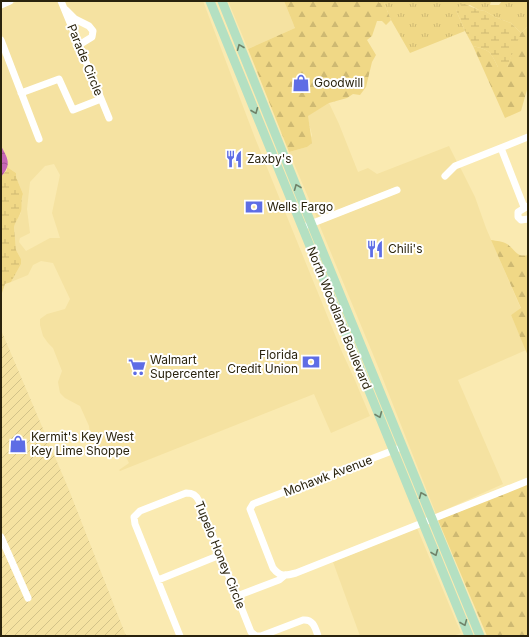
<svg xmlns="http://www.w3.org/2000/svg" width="529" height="637" viewBox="0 0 529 637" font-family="Inter,sans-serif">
<defs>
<pattern id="industrial-furrows" width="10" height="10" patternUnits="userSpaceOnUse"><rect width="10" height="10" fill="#f5e2a1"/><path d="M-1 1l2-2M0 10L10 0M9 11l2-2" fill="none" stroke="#d2c289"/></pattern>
<pattern id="grass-tufts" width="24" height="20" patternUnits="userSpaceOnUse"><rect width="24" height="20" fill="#f0d886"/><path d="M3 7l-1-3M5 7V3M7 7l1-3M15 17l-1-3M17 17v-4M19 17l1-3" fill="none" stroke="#ceb972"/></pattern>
<pattern id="forest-firs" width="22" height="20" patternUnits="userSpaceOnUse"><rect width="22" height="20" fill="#f0d886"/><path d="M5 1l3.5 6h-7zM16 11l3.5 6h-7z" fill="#ceb972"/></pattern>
<pattern id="wetland-marsh" width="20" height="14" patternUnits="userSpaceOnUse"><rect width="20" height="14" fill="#f0d886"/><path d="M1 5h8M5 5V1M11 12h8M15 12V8" fill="none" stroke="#ceb972"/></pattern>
<pattern id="water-waves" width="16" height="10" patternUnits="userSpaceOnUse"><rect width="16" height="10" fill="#c767b6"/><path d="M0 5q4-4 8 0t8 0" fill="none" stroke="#a25492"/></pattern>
</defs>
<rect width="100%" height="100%" fill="#faeab1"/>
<path fill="#f5e2a1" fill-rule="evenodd" d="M 19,1 L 58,1 L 97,97 L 74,106 L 61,78 L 23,89 L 1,32 L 1,8 Z
M 64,1 L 203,1 L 255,138 L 342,352 L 354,378 L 370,416 L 331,433 L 314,394 L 120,471 L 119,470 L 129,463 L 126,457 L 122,454 L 100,453 L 94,447 L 90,435 L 89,426 L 80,406 L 65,398 L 60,393 L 58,382 L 62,371 L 53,348 L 48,343 L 43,336 L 40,325 L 40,319 L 47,314 L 65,309 L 70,299 L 53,263 L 41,261 L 33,265 L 28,275 L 11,282 L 21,264 L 21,259 L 16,250 L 14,227 L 15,223 L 21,213 L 21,200 L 23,194 L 16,177 L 16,173 L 7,167 L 8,159 L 1,146 L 1,56 L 4,55 L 38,143 L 43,141 L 25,95 L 58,83 L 71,111 L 99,102 L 107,122 L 112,120 L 82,46 L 96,32 L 76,16 L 66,6 ZM 54,164 L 60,175 L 52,213 L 60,238 L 50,238 L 26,251 L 19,242 L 20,238 L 30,233 L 27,209 L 30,182 L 45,166 Z
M 228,1 L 284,1 L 295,28 L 248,49 Z
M 329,103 L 339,124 L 358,172 L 368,168 L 377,174 L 449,146 L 457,162 L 453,164 L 441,176 L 445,180 L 456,169 L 460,167 L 475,197 L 486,228 L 521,309 L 511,315 L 526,350 L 458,380 L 503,484 L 436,514 L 377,364 L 319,224 L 400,192 L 398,186 L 317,218 L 289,152 L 307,147 L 312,135 L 307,116 Z
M 417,528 L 461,633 L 453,636 L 360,636 L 333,562 Z"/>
<path fill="url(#industrial-furrows)" d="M 1,330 L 69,490 L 126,636 L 1,636 L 1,544 L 26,602 L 31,600 L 1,531 Z"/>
<path fill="url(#grass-tufts)" d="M 378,1 L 491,1 L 490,5 L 499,5 L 502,1 L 528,1 L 528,26 L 521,33 L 511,23 L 495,17 L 485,11 L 479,10 L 470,5 L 456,10 L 465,31 L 410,53 L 391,20 L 384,3 L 378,3 Z"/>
<path fill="url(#forest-firs)" d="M 284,1 L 378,1 L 379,3 L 384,3 L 391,20 L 386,25 L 382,21 L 377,21 L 372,36 L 367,40 L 376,55 L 372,62 L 366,87 L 360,95 L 353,94 L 347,98 L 329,103 L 308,116 L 312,143 L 307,147 L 289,152 L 248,49 L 295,28 Z
M 528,26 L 528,86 L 521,111 L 505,118 L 473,46 C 490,50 490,51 498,67 L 507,67 L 519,35 Z
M 491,240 C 497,241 502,241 507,244 C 515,249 516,258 528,255 L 528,356 L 511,315 L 521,308 Z
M 528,484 L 528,636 L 487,636 L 438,520 Z"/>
<path fill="url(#wetland-marsh)" d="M 462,3 L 479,10 L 485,11 L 495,17 L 511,23 L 521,33 L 507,67 L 498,67 C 490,51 490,50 473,46 L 465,31 L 456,10 Z
M 7,167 L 16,173 L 16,177 L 23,194 C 20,201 23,208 20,214 C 18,219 15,222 14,227 L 16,250 L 21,259 L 21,264 L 11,282 L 5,284 L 1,296 L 1,177 L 7,170 Z"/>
<path fill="url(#water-waves)" d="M 1,146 C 8,159 12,164 1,177 Z"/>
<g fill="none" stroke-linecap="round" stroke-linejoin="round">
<path stroke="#fff" stroke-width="7" d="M 61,1 L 109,118
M 1,5 L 10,1
M 66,10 L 75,19 L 89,26 L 93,31 L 92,37 L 79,45
M 1,40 L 39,139
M 21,93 L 59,79 L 73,110 L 101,99
M 501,148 L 524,207
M 445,176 L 455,166 L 528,137
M 528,206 L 518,212 L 518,217 L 521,220 L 528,219
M 308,225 L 397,190
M 397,449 L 253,504 L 250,509 L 273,568 C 280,577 285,576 296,573 L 528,481
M 1,537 L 28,598
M 158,580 L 220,555
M 237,596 L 279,580 L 285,575
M 180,636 L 135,524 L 134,517 L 140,511 L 186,493 C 193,493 196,495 199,501 L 251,632 L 256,636 L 261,636 L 303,620 C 313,619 315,627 318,636"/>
<path stroke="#b4e0c2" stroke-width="9" d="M 210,1 L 469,636
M 222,1 L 311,223 L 480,636"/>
</g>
<defs><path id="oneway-chevron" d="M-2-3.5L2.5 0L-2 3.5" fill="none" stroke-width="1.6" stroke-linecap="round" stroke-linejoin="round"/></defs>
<g stroke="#6f8268">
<use href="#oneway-chevron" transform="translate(240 47) rotate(-112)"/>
<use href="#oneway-chevron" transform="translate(255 111) rotate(68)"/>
<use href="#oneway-chevron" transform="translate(297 187) rotate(-112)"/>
<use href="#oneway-chevron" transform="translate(379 415) rotate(68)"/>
<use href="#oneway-chevron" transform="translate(422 495) rotate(-112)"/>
<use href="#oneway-chevron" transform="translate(435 553) rotate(68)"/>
<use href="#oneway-chevron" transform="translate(464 623) rotate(68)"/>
</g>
<defs>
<g id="shop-bare" transform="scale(1.38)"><path d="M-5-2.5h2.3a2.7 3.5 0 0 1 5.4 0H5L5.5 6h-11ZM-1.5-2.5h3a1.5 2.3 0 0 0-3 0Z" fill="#5e6de5" stroke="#fff" stroke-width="2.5" paint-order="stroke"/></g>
<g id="restaurant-bare" transform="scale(1.38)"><path d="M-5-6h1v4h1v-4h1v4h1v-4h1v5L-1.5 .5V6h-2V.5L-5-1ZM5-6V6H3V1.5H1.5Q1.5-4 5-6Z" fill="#5e6de5" stroke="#fff" stroke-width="2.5" paint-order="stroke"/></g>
<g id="bank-bare" transform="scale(1.38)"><path d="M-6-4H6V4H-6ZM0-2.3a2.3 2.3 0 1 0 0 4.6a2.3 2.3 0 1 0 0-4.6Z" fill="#5e6de5" stroke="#fff" stroke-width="2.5" paint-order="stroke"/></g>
<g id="supermarket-bare" transform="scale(1.38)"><path d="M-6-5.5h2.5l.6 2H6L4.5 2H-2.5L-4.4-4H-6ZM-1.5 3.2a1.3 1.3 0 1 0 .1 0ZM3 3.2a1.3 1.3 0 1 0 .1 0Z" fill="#5e6de5" stroke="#fff" stroke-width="2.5" paint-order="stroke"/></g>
</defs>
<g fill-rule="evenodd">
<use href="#shop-bare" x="301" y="83"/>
<use href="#restaurant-bare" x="234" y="159"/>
<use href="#bank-bare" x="254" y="207"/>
<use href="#restaurant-bare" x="375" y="249"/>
<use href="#bank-bare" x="311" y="362"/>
<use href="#supermarket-bare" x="137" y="367"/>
<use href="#shop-bare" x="18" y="444"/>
</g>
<g text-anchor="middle" stroke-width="4" stroke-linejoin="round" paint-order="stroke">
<g font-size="12" fill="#2a230d" stroke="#fff">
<text transform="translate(85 60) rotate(68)" y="4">Parade Circle</text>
<text transform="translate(339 318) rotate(68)" y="4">North Woodland Boulevard</text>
<text transform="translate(328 476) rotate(-21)" y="4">Mohawk Avenue</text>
<text transform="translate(220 555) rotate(68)" y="4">Tupelo Honey Circle</text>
</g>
<g font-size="12" fill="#2a230d" stroke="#fff" text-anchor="start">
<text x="314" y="87">Goodwill</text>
<text x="247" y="163">Zaxby's</text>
<text x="267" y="211">Wells Fargo</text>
<text x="388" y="253">Chili's</text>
<text x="298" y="359" text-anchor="end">Florida<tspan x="298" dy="14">Credit Union</tspan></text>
<text x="150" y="364">Walmart<tspan x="150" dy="14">Supercenter</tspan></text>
<text x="31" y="441">Kermit's Key West<tspan x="31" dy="14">Key Lime Shoppe</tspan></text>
</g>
</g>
<rect width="529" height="637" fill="none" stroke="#2a230d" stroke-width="4"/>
</svg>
